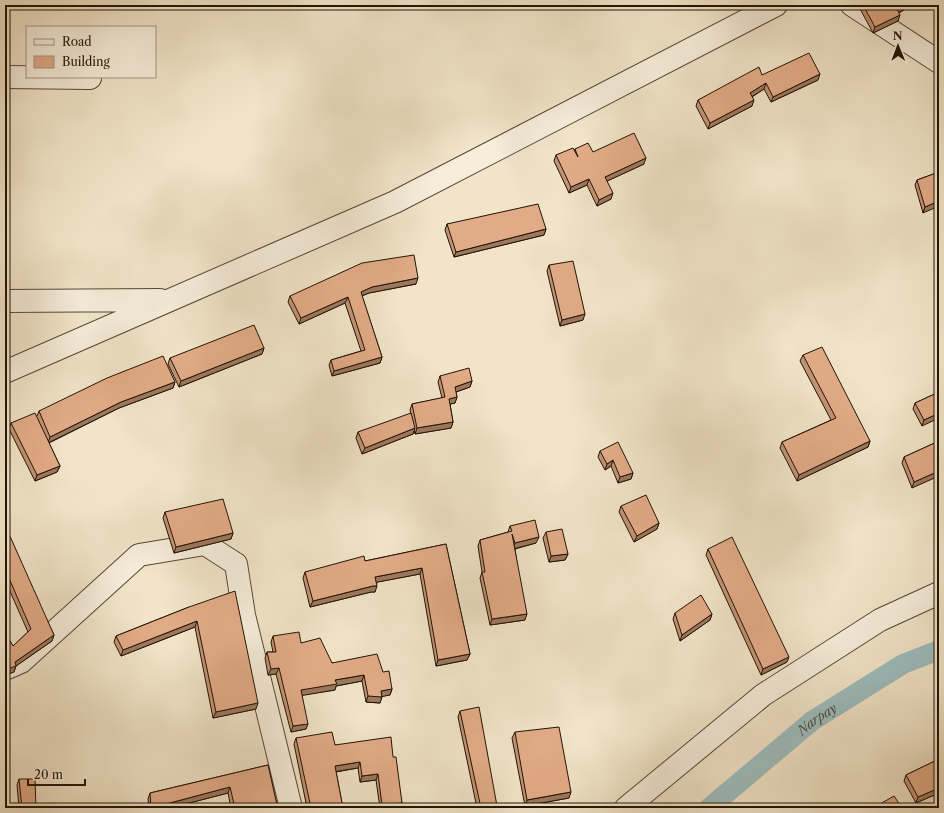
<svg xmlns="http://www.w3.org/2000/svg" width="944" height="813" viewBox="0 0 944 813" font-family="'Libre Caslon Text',serif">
<rect width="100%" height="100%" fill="#f1e4c8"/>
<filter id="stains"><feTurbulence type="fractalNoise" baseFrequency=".005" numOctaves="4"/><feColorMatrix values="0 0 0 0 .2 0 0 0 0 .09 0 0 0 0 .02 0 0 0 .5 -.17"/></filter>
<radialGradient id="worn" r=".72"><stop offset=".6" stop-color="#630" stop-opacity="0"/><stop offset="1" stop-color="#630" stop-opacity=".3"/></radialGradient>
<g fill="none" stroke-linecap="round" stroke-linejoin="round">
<path stroke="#9dbdbe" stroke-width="20" id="s1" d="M 709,808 L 812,721 L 903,664 L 939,650"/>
<g stroke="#554836" stroke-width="24">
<path id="minor" d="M 852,5 L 939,62
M 5,77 L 90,78
M 5,301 L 160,300
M 5,372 L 395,202 L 776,5
M 5,669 L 21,662 L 139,555 L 205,544 L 236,564 L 244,615 L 291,808
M 626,808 L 763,695 L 880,620 L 939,593"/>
</g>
<use href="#minor" stroke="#f6eddb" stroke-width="22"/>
</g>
<path fill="#c29374" stroke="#211405" d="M 858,5 L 912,5 L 899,13 L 898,21 L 873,33 Z
M 762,75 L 818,80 L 771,102 L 764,89 L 752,97 L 752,106 L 708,129 L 696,106 L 698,100 Z
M 575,149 L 593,152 L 644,164 L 607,181 L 611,199 L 597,206 L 587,185 L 569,193 L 554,161 L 556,155 L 575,150 Z
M 939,172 L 923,213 L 915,185 L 917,180 Z
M 447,224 L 546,229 L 544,235 L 454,257 L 445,230 Z
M 549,265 L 583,320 L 560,326 L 547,271 Z
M 416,284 L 369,293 L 362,296 L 382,357 L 380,363 L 332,376 L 329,365 L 331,360 L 361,351 L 345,303 L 299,324 L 288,302 L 290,296 Z
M 264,348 L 262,354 L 179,387 L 168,364 L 170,358 Z
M 803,355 L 870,441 L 868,447 L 797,481 L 780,448 L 782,442 L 831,420 L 800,361 Z
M 440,376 L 472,381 L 470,387 L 456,392 L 457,397 L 455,403 L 450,404 L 453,422 L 451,428 L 415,434 L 414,430 L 413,434 L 362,454 L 356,438 L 358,432 L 411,415 L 410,410 L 412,404 L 442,398 L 438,382 Z
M 175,382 L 173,388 L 119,408 L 49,443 L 60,466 L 57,472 L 35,481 L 9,429 L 11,423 L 37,416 L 39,411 Z
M 939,392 L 922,426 L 913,409 L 915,403 Z
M 939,441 L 912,488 L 902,463 L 904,457 Z
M 600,451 L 633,473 L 631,479 L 618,483 L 611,466 L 605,470 L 598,457 Z
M 621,506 L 659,523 L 657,529 L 634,542 L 619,512 Z
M 165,512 L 233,533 L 231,539 L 174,553 L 163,518 Z
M 510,526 L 536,543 L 515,549 L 525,620 L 490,625 L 480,578 L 482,572 L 478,546 L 480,540 L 508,532 Z
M 546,532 L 568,554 L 565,560 L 549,562 L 543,538 Z
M 5,535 L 54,635 L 52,641 L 16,666 L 14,672 L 5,675 L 5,633 L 13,646 L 28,632 L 5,580 Z
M 446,544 L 470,654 L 467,660 L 436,666 L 420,574 L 377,582 L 375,592 L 371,592 L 310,607 L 303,578 L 305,572 L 365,561 Z
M 708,549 L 787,662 L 761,675 L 706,555 Z
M 189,607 L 256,709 L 213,718 L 195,627 L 121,656 L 114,642 L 116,636 Z
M 675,613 L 712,614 L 710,620 L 680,641 L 673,619 Z
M 273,636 L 301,643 L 332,663 L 383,672 L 392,689 L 390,695 L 382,696 L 380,703 L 366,702 L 362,681 L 336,686 L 335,690 L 302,695 L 306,729 L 291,732 L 276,674 L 268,675 L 265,658 L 267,652 L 273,652 L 271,642 Z
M 460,711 L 497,806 L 497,808 L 477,808 L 458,717 Z
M 515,732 L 569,798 L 525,806 L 512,738 Z
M 296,738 L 335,745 L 393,757 L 402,803 L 401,807 L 405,808 L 380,808 L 376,780 L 360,782 L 358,768 L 336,772 L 343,808 L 307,808 L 294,744 Z
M 939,759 L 939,793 L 916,803 L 904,781 L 906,775 Z
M 268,765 L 277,805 L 276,808 L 231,808 L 228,793 L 170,808 L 149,808 L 148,799 L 150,793 Z
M 19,779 L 36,808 L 19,808 L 17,785 Z"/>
<path fill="#9e785e" stroke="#211405" d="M 904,5 L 912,5 L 895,15 L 897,9 Z
M 900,15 L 898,21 L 873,33 L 875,27 Z
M 820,74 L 818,80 L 771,102 L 773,97 Z
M 766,83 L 764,89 L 748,99 L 750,93 Z
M 754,100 L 752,106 L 708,129 L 710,123 Z
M 646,158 L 644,164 L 603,183 L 605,177 Z
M 589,179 L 587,185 L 569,193 L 571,187 Z
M 613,193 L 611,199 L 597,206 L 599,200 Z
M 939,201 L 939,206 L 923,213 L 925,207 Z
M 546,229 L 544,235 L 454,257 L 456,252 Z
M 418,278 L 416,284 L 369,293 L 358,297 L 361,292 L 372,287 Z
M 348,297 L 345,303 L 299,324 L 301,318 Z
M 585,314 L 583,320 L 560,326 L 562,320 Z
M 264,348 L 262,354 L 179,387 L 181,381 Z
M 382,357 L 380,363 L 332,376 L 334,371 Z
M 472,381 L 470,387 L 453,393 L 455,387 Z
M 175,382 L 173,388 L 119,408 L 48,443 L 50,437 L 121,402 Z
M 457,397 L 455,403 L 446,405 L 449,399 Z
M 939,413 L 939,418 L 922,426 L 924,420 Z
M 453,422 L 451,428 L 415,434 L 417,428 Z
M 415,428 L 413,434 L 362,454 L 365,448 Z
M 870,441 L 868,447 L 797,481 L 799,475 Z
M 613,460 L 611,466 L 605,470 L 607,464 Z
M 60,466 L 57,472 L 35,481 L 37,475 Z
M 939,471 L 939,476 L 912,488 L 914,482 Z
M 633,473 L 631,479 L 618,483 L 620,477 Z
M 659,523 L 657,529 L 634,542 L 637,536 Z
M 233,533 L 231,539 L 174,553 L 176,547 Z
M 539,537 L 536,543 L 513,549 L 515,543 Z
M 568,554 L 565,560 L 549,562 L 551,556 Z
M 422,568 L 420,574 L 373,583 L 375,577 Z
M 373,586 L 377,586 L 375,592 L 371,592 L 310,607 L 313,601 Z
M 527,614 L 525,620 L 490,625 L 492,619 Z
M 712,614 L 710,620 L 680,641 L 682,635 Z
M 197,621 L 195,627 L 121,656 L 123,650 Z
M 54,635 L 52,641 L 16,666 L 14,672 L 5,675 L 5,670 L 15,662 Z
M 470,654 L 467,660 L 436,666 L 438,660 Z
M 789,657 L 787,662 L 761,675 L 763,669 Z
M 279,668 L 276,674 L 268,675 L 271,669 Z
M 364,675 L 362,681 L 336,686 L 335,690 L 299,696 L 301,690 L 335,680 Z
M 392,689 L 390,695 L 380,697 L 382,697 L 380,703 L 366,702 L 368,696 L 381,691 Z
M 258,703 L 256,709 L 213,718 L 216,712 Z
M 308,724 L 306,729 L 291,732 L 293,726 Z
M 360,762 L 358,768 L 333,772 L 335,766 Z
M 378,774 L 376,780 L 360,782 L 362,776 Z
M 230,787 L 228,793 L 170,808 L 164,808 L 166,804 Z
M 939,788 L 939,793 L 916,803 L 918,797 Z
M 571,792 L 569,798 L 525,806 L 527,800 Z
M 402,803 L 401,808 L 381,808 L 382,805 Z
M 277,805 L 276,808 L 263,808 Z"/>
<path fill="#e2ab87" stroke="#211405" d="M 863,5 L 904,5 L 897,9 L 900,15 L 875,27 Z
M 809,53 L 820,74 L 773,97 L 766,83 L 750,93 L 754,100 L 710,123 L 698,100 L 759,67 L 762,75 Z
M 634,133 L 646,158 L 605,177 L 613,193 L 599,200 L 589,179 L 571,187 L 556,155 L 573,148 L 578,157 L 575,149 L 588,143 L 593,152 Z
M 939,172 L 939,201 L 925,207 L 917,180 Z
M 538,204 L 546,229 L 456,252 L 447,224 Z
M 414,255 L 418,278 L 372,287 L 361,292 L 382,357 L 334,371 L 331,360 L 365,350 L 348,297 L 301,318 L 290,296 L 362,263 Z
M 573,261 L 585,314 L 562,320 L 549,265 Z
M 254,325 L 264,348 L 181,381 L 170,358 Z
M 822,347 L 870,441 L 799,475 L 782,442 L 836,418 L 803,355 Z
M 163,356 L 175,382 L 121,402 L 50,437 L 39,411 L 107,378 Z
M 469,368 L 472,381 L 455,387 L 457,397 L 449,399 L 453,422 L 417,428 L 412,404 L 445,397 L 440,376 Z
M 939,392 L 939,413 L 924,420 L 915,403 Z
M 35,413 L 60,466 L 37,475 L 11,423 Z
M 411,413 L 415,428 L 365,448 L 358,432 Z
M 939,441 L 939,471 L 914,482 L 904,457 Z
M 618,442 L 633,473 L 620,477 L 613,460 L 607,464 L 600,451 Z
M 646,495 L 659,523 L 637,536 L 621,506 Z
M 223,499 L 233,533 L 176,547 L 165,512 Z
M 535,520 L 539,537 L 515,543 L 512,534 L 527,614 L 492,619 L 482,572 L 485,572 L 480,540 L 512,531 L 510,526 Z
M 562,529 L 568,554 L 551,556 L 546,532 Z
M 9,534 L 54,635 L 15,662 L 16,666 L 5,670 L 5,633 L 13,646 L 31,629 L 5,569 L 5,535 Z
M 732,537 L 789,657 L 763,669 L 708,549 Z
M 446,544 L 470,654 L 438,660 L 422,568 L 375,577 L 377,586 L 373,586 L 313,601 L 305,572 L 364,556 L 365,561 Z
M 235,591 L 258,703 L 216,712 L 197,621 L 123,650 L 116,636 L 189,607 Z
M 701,595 L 712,614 L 682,635 L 675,613 Z
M 299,632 L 301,643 L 320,638 L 332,663 L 377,654 L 383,672 L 389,671 L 392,689 L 381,691 L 382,697 L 368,696 L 364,675 L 335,680 L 337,684 L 301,690 L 308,724 L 293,726 L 279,668 L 271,669 L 267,652 L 276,652 L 273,636 Z
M 479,707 L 497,806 L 488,808 L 481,808 L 460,711 Z
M 559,727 L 571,792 L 527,800 L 515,732 Z
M 332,732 L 335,745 L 391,737 L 393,757 L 396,757 L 402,803 L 382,805 L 378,774 L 362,776 L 360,762 L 335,766 L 343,808 L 311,808 L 296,738 Z
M 939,759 L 939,788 L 918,797 L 906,775 Z
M 268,765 L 277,805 L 263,808 L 235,808 L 230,787 L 166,804 L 166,808 L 151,808 L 150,793 Z
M 19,779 L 35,779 L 36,808 L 22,808 Z
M 894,796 L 902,808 L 873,808 Z
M 405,806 L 405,808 L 392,808 Z"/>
<g text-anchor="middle" stroke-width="4" stroke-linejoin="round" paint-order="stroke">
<g font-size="13" font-style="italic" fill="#4c4f46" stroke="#f6eddb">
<text dy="5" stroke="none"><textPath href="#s1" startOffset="140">Narpay</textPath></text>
</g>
</g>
<rect width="944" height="813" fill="none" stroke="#f1e4c8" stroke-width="20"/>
<rect x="6" y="6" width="932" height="801" fill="none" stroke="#211405" stroke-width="2"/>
<rect x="10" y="10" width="924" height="793" fill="none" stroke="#211405"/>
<rect x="26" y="26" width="130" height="52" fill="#f6eddb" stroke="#a19685"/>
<rect x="34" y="39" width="20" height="6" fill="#f6eddb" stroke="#a19685"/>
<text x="62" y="46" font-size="12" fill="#211405">Road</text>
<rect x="34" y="56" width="20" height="12" fill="#e2ab87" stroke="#a19685"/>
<text x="62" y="66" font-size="12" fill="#211405">Building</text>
<g transform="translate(898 46) rotate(359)" stroke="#f6eddb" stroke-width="3" paint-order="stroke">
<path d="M0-3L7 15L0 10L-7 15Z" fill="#211405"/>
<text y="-6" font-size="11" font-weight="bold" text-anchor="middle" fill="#211405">N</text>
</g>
<path d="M28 779v6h57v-6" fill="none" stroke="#211405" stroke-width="2"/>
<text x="34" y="779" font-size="12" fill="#211405" stroke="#f6eddb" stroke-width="3" paint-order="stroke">20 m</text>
<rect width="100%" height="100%" filter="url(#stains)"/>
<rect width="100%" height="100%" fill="url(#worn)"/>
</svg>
